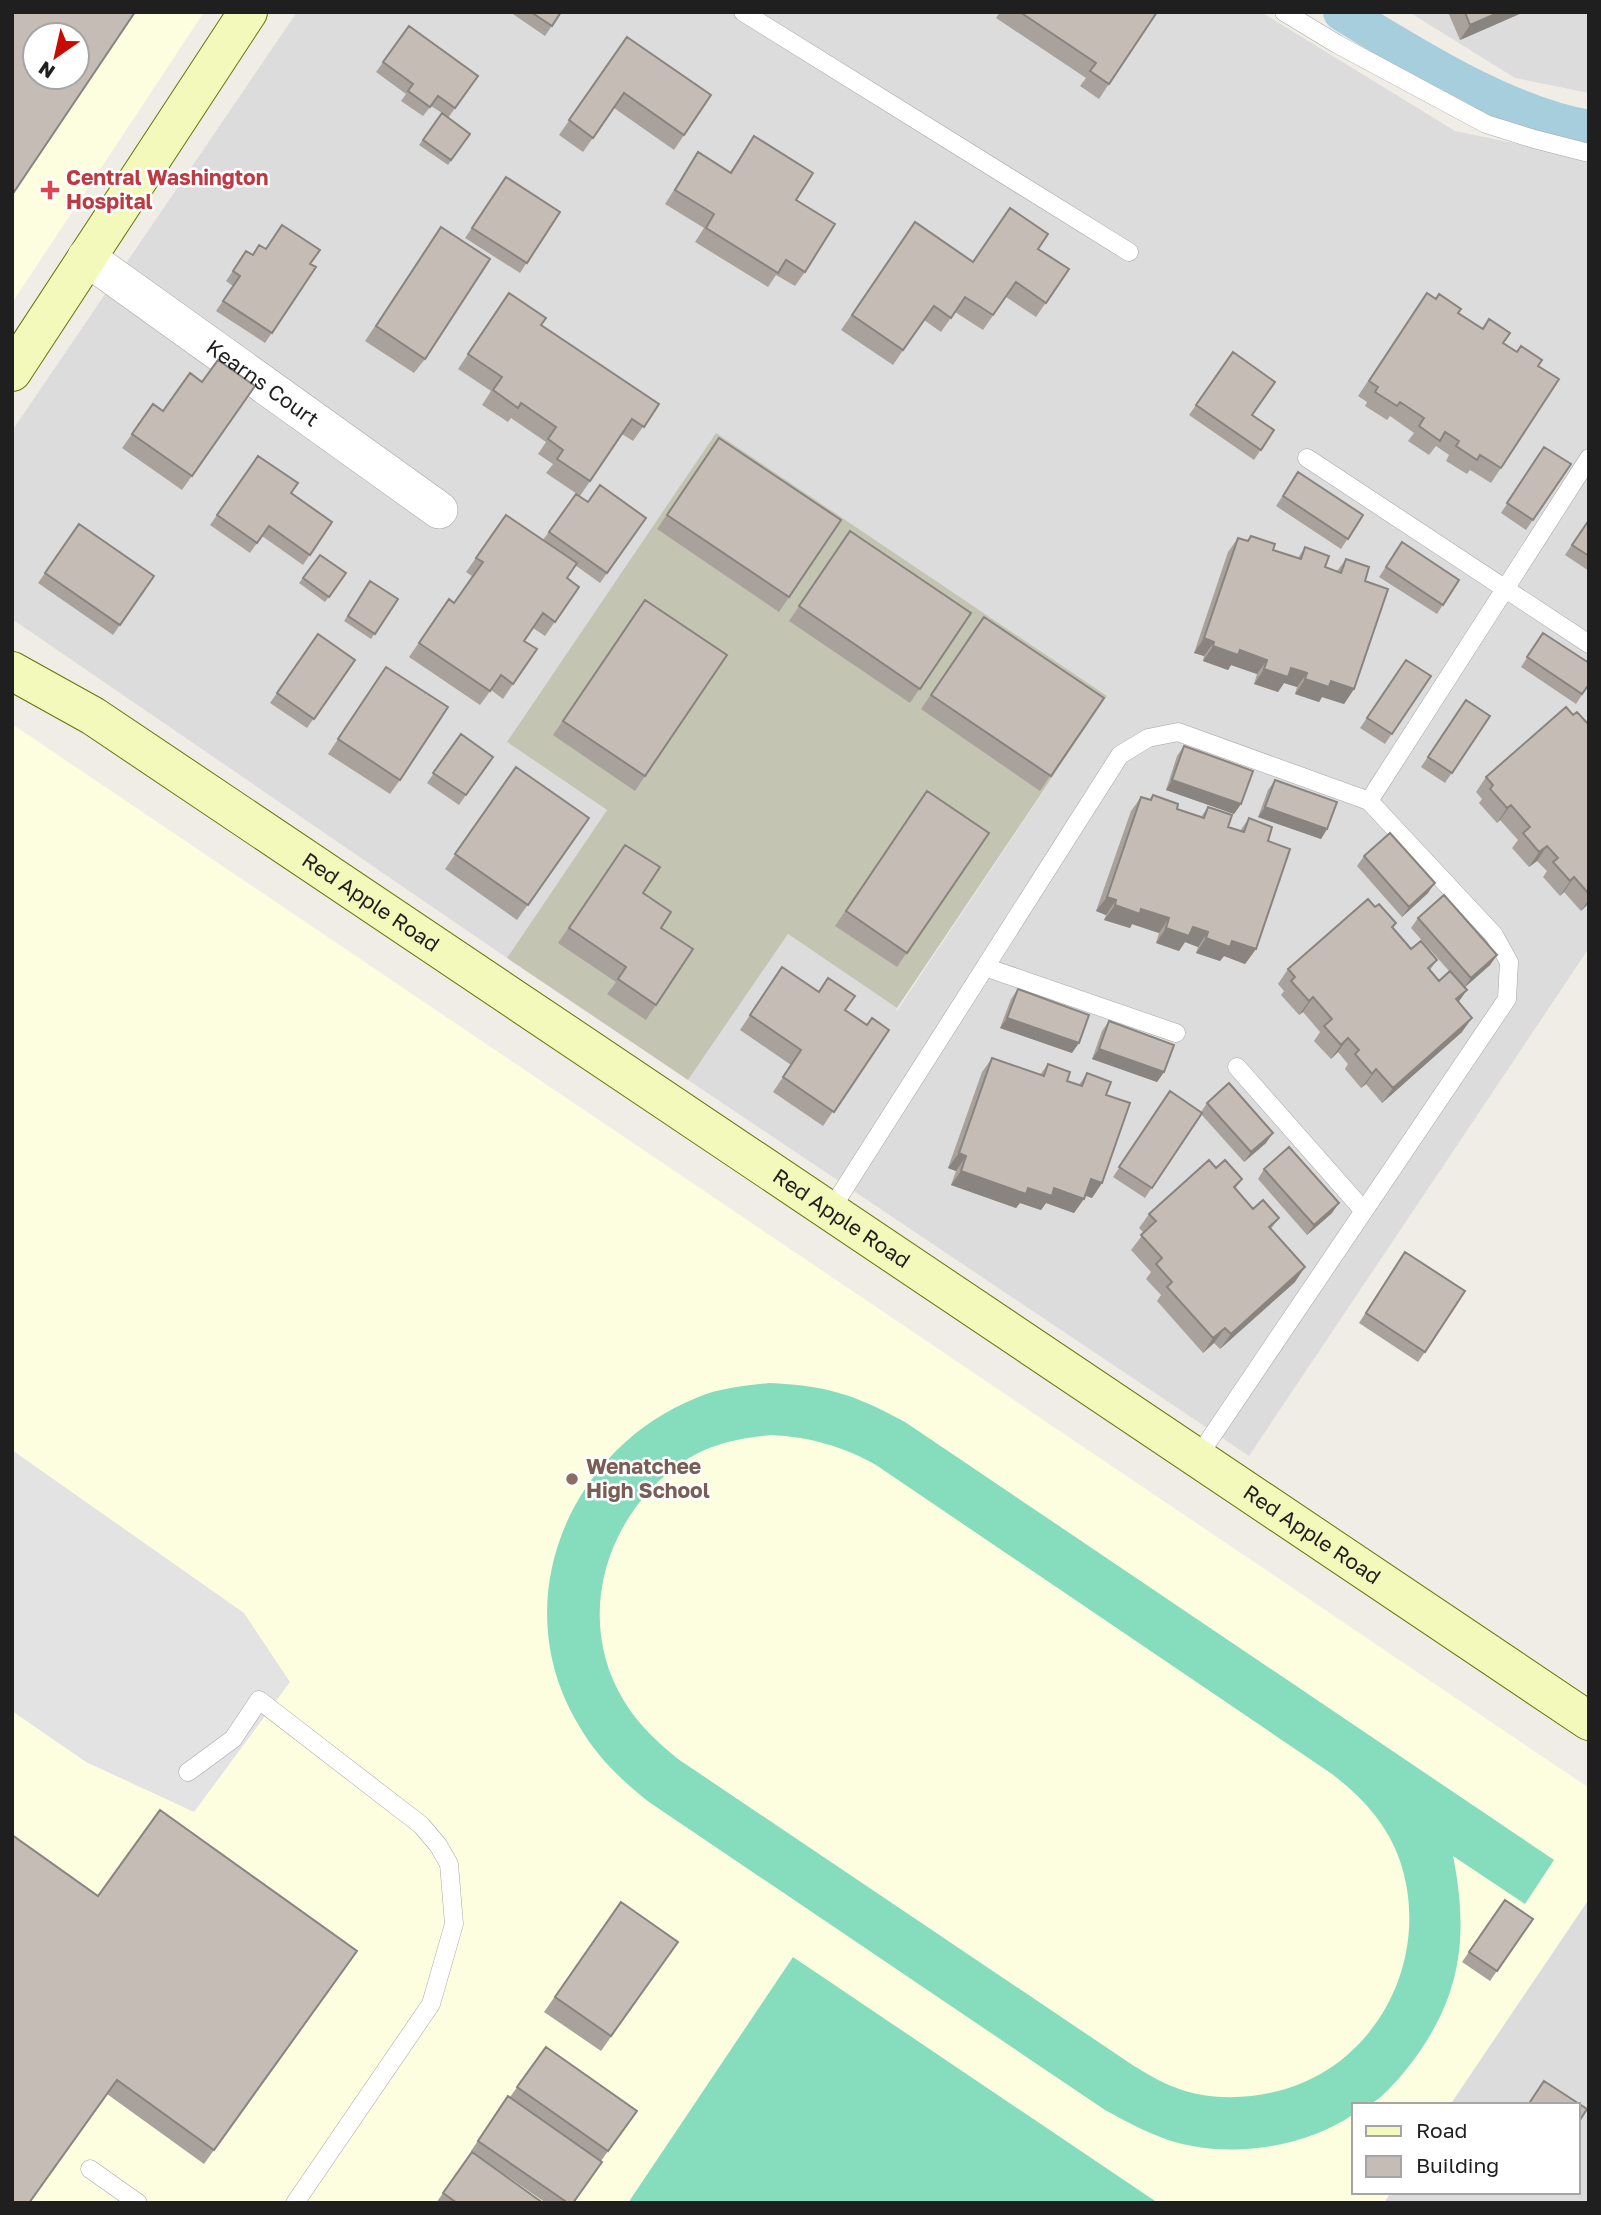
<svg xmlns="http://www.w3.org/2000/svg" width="1601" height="2215" viewBox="0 0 1601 2215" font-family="'Golos Text',sans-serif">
<rect width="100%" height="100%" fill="#f0ede6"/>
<path fill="#dddcdc" d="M 297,12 L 1261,12 L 1455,131 L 1589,159 L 1589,948 L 1249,1456 L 688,1080 L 788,934 L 897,1008 L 896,1012 L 1107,696 L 507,742 L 607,810 L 507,958 L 12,619 L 12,431 Z
M 1409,12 L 1589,12 L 1589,93 L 1515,78 Z
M 1589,1898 L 1589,2203 L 1381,2203 L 1388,2192 L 1578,2192 L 1578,2105 L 1448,2105 Z"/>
<path fill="#fdfee0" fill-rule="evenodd" d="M 12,12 L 204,12 L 12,303 ZM 35,35 L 77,35 L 77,77 L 35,77 Z
M 12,724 L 1589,1788 L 1589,1899 L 1450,2105 L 1354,2105 L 1354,2192 L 1391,2192 L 1384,2203 L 12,2203 Z"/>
<path fill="#c3c4b1" d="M 716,433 L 1107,696 L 897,1008 L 788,934 L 688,1080 L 507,958 L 607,810 L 507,742 Z"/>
<path fill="#85ddbe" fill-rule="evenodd" d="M 769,1383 C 825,1385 856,1395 905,1422 L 1554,1860 L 1525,1904 L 1453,1856 C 1470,1941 1460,2003 1405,2071 C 1398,2080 1380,2100 1370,2104 C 1366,2106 1359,2105 1354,2105 L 1354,2114 C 1302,2149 1228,2159 1168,2140 C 1146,2132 1125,2121 1105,2110 L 649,1802 C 621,1780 596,1756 578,1724 C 505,1602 568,1450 696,1398 C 719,1388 744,1386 769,1383 ZM 771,1435 C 810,1437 842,1446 876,1465 L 1332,1774 C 1362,1797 1388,1825 1400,1861 C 1432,1956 1379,2063 1282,2090 C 1249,2099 1214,2100 1182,2090 C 1164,2084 1149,2075 1134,2066 L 678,1759 C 657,1742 638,1724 624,1701 C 572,1616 608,1508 689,1458 C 714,1443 742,1438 771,1435 Z
M 793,1957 L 1158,2203 L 628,2203 Z"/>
<path fill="#e3e3e3" d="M 12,1450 L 244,1613 L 290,1682 L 194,1812 L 86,1762 L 12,1711 Z"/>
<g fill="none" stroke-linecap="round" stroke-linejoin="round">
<path stroke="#a7cedc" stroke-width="38" d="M 1342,12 C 1412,55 1507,115 1589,129"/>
<g stroke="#a6a6a6" stroke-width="19">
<path id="lane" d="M 743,12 L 1129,252
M 1284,12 L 1337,44 L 1486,124 L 1534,139 L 1589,153
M 1307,458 L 1589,644
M 1369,801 L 1589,458
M 985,967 L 1176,1033
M 1237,1067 L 1364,1211
M 830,1211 L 1120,755 L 1148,738 L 1178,732 L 1369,801 L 1494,935 L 1509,962 L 1507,999 L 1197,1458
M 188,1772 L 233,1739 L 259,1700 L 421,1825 L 438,1845 L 449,1864 L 454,1924 L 431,2004 L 295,2203
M 90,2169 L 138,2203"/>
</g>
<g stroke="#a6a6a6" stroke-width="38">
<g id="street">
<path id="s1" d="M 86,257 L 439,510"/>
</g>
</g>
<g stroke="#667507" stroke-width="40">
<g id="secondary">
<path d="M 12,372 L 248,12"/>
<path id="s2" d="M 12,671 L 93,716 L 1589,1721"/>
</g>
</g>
<use href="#lane" stroke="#fff" stroke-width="18"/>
<use href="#street" stroke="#fff" stroke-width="37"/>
<use href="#secondary" stroke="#f3f8bb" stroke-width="38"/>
</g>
<path fill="#a9a29c" d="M 510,12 L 561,12 L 545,36 Z
M 1000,12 L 1157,12 L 1099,99 L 1080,86 L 1086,78 L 996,18 Z
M 1448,12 L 1524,12 L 1460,40 Z
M 409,26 L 478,76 L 448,118 L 470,134 L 448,165 L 419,145 L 442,113 L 431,106 L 423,116 L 401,101 L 406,94 L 376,72 Z
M 627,37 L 711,95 L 674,150 L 614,108 L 583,152 L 559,135 Z
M 754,136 L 796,200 L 805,272 L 795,286 L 776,275 L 768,287 L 695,242 L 704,228 L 665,204 L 698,152 L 730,172 Z
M 506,177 L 560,212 L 520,273 L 465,238 Z
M 915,222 L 973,261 L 1038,249 L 1069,269 L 1036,317 L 1006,297 L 983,330 L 955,312 L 941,332 L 924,320 L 893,365 L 841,330 Z
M 441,227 L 425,359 L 414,373 L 365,341 Z
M 259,245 L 266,249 L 310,264 L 316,267 L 265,343 L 216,311 L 233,286 L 226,281 L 246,251 L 252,255 Z
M 509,293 L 541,325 L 659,404 L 633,441 L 622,434 L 580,496 L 546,473 L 553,464 L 538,454 L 546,442 L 511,418 L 508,422 L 482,405 L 491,391 L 458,369 Z
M 1427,293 L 1482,329 L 1489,319 L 1503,343 L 1538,366 L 1501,468 L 1491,483 L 1470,470 L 1467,474 L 1446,461 L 1449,455 L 1436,446 L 1429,455 L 1408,441 L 1414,433 L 1390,416 L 1387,420 L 1365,406 L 1367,402 L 1358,396 Z
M 1233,352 L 1252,415 L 1274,430 L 1254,460 L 1189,415 Z
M 202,382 L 255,386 L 182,490 L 122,448 L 153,404 L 163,411 Z
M 719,438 L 841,520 L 779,612 L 657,529 Z
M 1544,447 L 1571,464 L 1526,530 L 1501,513 Z
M 258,456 L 291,493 L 332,522 L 303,565 L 262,536 L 250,553 L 210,525 Z
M 1298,472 L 1363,515 L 1341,549 L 1276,506 Z
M 576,494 L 588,502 L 646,518 L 600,583 L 575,565 L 567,578 L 579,587 L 545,636 L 533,628 L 524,641 L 513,684 L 503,699 L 491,690 L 480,705 L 409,657 L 449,599 L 454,603 L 472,576 L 466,572 L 506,515 L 543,540 Z
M 1589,519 L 1589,571 L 1565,555 Z
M 79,524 L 154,576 L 113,635 L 38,583 Z
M 850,531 L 971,613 L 910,703 L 789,621 Z
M 1251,536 L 1273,550 L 1298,558 L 1305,547 L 1325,567 L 1337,571 L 1346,559 L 1365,581 L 1354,689 L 1344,704 L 1322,697 L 1319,702 L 1295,694 L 1297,687 L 1284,683 L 1278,692 L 1254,684 L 1257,674 L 1231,665 L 1228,670 L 1203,661 L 1204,656 L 1194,653 L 1228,552 L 1238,538 L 1247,541 Z
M 1402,542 L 1459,580 L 1437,614 L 1379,577 Z
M 320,555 L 346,573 L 325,602 L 299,583 Z
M 370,581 L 398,599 L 371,639 L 344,621 Z
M 645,600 L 727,655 L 635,791 L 553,735 Z
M 984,617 L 1104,698 L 1040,791 L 921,709 Z
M 1543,633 L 1589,684 L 1576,704 L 1521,667 Z
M 318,634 L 355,660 L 307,728 L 270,703 Z
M 1406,660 L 1431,676 L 1385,744 L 1360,728 Z
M 376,682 L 400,780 L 390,794 L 328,754 Z
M 1466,700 L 1490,716 L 1445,783 L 1421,767 Z
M 1573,715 L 1589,725 L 1589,903 L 1581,911 L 1564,892 L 1560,896 L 1543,877 L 1547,871 L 1537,861 L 1529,867 L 1512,848 L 1518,840 L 1500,820 L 1497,823 L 1479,803 L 1482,799 L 1476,792 L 1486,777 Z
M 461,734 L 493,757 L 459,805 L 427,783 Z
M 1184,746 L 1241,804 L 1234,814 L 1166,790 L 1177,756 Z
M 516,767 L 589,818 L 517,920 L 445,869 Z
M 1275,780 L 1327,829 L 1321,839 L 1258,817 L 1268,790 Z
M 927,791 L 989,833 L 897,967 L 835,926 Z
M 1153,795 L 1177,809 L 1201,817 L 1208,807 L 1228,827 L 1240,831 L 1249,818 L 1268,841 L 1256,949 L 1245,964 L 1224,956 L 1220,961 L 1196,953 L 1198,947 L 1185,942 L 1179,951 L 1156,943 L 1159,933 L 1132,924 L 1130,928 L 1104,920 L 1106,915 L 1096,911 L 1131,811 L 1141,797 L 1150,799 Z
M 625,845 L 643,893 L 661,928 L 693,949 L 646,1020 L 607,994 L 616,982 L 558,943 Z
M 1364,856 L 1428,893 L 1402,917 L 1357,866 Z
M 1375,907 L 1396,923 L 1393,928 L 1411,949 L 1437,960 L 1430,970 L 1439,981 L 1449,971 L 1411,928 L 1418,918 L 1497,955 L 1490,965 L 1465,987 L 1467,990 L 1458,1002 L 1462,1032 L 1382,1103 L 1366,1084 L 1361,1088 L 1345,1069 L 1348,1064 L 1338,1052 L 1331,1059 L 1314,1041 L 1320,1032 L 1303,1012 L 1299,1015 L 1281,995 L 1284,991 L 1278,984 L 1288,969 Z
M 782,967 L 867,1025 L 889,1030 L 823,1126 L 773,1092 L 791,1065 L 740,1030 Z
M 1018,989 L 1072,1053 L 1000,1028 L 1011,999 Z
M 1109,1021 L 1164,1072 L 1157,1082 L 1092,1059 L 1102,1031 Z
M 992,1058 L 1040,1075 L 1048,1064 L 1067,1081 L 1079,1085 L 1087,1073 L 1106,1095 L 1102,1183 L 1092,1198 L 1085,1195 L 1074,1213 L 1046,1203 L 1041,1210 L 1020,1203 L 1016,1208 L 951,1185 L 956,1171 L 948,1168 L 982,1072 Z
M 1170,1091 L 1201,1112 L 1207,1103 L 1266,1143 L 1244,1162 L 1201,1114 L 1145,1198 L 1113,1177 Z
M 1216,1168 L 1242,1179 L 1235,1189 L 1253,1209 L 1279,1218 L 1271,1229 L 1295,1282 L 1220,1349 L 1214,1343 L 1203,1353 L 1157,1301 L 1161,1295 L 1146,1279 L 1151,1272 L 1131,1250 L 1144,1233 L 1139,1228 L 1149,1214 Z
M 1264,1169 L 1332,1213 L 1307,1235 L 1258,1179 Z
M 1398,1262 L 1425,1352 L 1418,1362 L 1359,1323 Z
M 98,1896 L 357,1951 L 204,2164 L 107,2094 Z
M 1505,1900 L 1533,1919 L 1490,1981 L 1462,1962 Z
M 621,1902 L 678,1942 L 601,2051 L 544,2012 Z
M 546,2047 L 637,2111 L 601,2161 L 510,2097 Z
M 508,2096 L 573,2203 L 546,2203 L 471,2151 Z
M 472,2152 L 543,2203 L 436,2203 Z"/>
<path fill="#89847f" d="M 1500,12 L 1524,12 L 1460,40 L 1470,25 Z
M 1204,638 L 1214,642 L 1204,656 L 1194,653 Z
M 1213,646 L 1240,650 L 1267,660 L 1257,674 L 1231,665 L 1228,670 L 1203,661 Z
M 1291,668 L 1307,673 L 1297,687 L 1284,683 L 1278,692 L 1254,684 L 1264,669 Z
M 1305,679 L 1331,681 L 1354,689 L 1344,704 L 1322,697 L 1319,702 L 1295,694 Z
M 1172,780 L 1241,804 L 1234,814 L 1166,790 Z
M 1511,805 L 1500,820 L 1497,823 L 1507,808 Z
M 1265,807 L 1327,829 L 1321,839 L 1258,817 Z
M 1547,846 L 1537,861 L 1529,867 L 1539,852 Z
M 1574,877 L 1564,892 L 1560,896 L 1570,881 Z
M 1435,883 L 1428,893 L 1402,917 L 1409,907 Z
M 1107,897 L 1116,900 L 1106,915 L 1096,911 Z
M 1589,899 L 1589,903 L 1581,911 Z
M 1115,905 L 1141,909 L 1169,918 L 1159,933 L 1132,924 L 1130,928 L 1104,920 Z
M 1193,927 L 1208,932 L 1198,947 L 1185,942 L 1179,951 L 1156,943 L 1166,928 Z
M 1206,938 L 1232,941 L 1256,949 L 1245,964 L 1224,956 L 1220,961 L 1196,953 Z
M 1497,955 L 1490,965 L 1464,988 L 1471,978 Z
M 1467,990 L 1457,1004 L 1456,999 Z
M 1313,997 L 1303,1012 L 1299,1015 L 1309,1001 Z
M 1007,1018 L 1079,1043 L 1072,1053 L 1000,1028 Z
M 1472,1018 L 1462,1032 L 1382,1103 L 1393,1088 Z
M 1348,1038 L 1338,1052 L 1331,1059 L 1341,1045 Z
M 1099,1049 L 1164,1072 L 1157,1082 L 1092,1059 Z
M 1376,1069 L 1366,1084 L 1361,1088 L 1372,1074 Z
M 1273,1133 L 1266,1143 L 1244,1162 L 1251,1152 Z
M 959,1153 L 966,1156 L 956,1171 L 948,1168 Z
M 961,1171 L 1028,1188 L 1054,1188 L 1084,1199 L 1074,1213 L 1046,1203 L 1041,1210 L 1020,1203 L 1016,1208 L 951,1185 Z
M 1091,1179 L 1102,1183 L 1092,1198 L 1080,1194 Z
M 1339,1203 L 1332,1213 L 1307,1235 L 1314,1225 Z
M 1305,1267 L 1295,1282 L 1220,1349 L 1231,1334 Z
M 1225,1328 L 1214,1343 L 1203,1353 L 1213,1338 Z"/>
<path fill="#c4bcb5" stroke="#89847f" stroke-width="2" fill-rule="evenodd" d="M 12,12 L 135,12 L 12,195 ZM 35,35 L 77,35 L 77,77 L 35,77 Z
M 531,12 L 561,12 L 552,26 Z
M 1020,12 L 1157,12 L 1109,84 L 1090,71 L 1096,63 Z
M 1465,12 L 1500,12 L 1470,25 Z
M 409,26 L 478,76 L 455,108 L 438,96 L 430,107 L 408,91 L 413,84 L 383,62 Z
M 627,37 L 711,95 L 684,135 L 624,93 L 593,138 L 569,120 Z
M 442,113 L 470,134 L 451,160 L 423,140 Z
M 754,136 L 813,173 L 796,200 L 835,224 L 805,272 L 786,260 L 778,273 L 706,228 L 714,214 L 675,190 L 698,152 L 731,173 Z
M 506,177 L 560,212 L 527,263 L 472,228 Z
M 1010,208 L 1048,234 L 1038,249 L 1069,269 L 1046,303 L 1016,282 L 993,315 L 965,297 L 951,318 L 934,306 L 903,350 L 852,315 L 915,222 L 973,262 Z
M 282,225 L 320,250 L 310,264 L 316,267 L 272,333 L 223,301 L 240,276 L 233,271 L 246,251 L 253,255 L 259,245 L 266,249 Z
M 441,227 L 490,259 L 425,359 L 376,326 Z
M 509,293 L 546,318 L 541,325 L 659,404 L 644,427 L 632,419 L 590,481 L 557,459 L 563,450 L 548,439 L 556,427 L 521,403 L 518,408 L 493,390 L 502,377 L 468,354 Z
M 1427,293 L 1436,299 L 1439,294 L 1461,309 L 1458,313 L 1483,329 L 1489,319 L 1510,333 L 1503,343 L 1517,352 L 1521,346 L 1542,360 L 1538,366 L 1559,379 L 1501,468 L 1480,455 L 1477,460 L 1456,446 L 1459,441 L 1445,432 L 1440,441 L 1419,426 L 1424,418 L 1400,402 L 1397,406 L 1375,392 L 1378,387 L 1369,381 Z
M 1233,352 L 1275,382 L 1252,415 L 1274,430 L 1261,450 L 1196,405 Z
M 218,360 L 255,386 L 192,476 L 132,434 L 153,404 L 163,411 L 190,373 L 202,382 Z
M 719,438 L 841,520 L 789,597 L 667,515 Z
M 1544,447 L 1571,464 L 1533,520 L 1507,503 Z
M 258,456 L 298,483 L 291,493 L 332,522 L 310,555 L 269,526 L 257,543 L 217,515 Z
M 1298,472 L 1363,515 L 1348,539 L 1283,496 Z
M 600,485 L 646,518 L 607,573 L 549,532 L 576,494 L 588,502 Z
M 506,515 L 577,563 L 567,578 L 579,587 L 555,622 L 543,613 L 524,641 L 537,649 L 513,684 L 501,675 L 490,691 L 419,643 L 449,599 L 454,603 L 483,562 L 476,558 Z
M 1589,520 L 1589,556 L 1572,545 Z
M 79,524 L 154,576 L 120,625 L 45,573 Z
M 850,531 L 971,613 L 920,689 L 799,606 Z
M 1251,536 L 1275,544 L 1273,550 L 1301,559 L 1305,547 L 1329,556 L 1325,567 L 1341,573 L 1346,559 L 1369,567 L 1365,581 L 1388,589 L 1354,689 L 1331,681 L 1329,687 L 1305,679 L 1307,673 L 1291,668 L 1288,677 L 1264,669 L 1267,660 L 1240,650 L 1238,655 L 1213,646 L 1214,642 L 1204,638 L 1238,538 L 1248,541 Z
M 1402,542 L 1459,580 L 1443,605 L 1386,567 Z
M 320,555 L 346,573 L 329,597 L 303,578 Z
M 370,581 L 398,599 L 375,634 L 348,616 Z
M 645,600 L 727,655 L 645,776 L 563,721 Z
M 984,617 L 1104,698 L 1051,776 L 931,695 Z
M 1543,633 L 1589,663 L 1589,684 L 1582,694 L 1527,657 Z
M 318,634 L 355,660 L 314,719 L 277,693 Z
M 1406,660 L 1431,676 L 1392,734 L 1367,718 Z
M 386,667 L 448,707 L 400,780 L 338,739 Z
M 1466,700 L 1490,716 L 1452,773 L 1428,757 Z
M 1566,707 L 1573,715 L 1577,712 L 1589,725 L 1589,894 L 1574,877 L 1570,881 L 1553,862 L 1558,858 L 1547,846 L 1539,852 L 1523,833 L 1530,827 L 1511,805 L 1507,808 L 1490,789 L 1493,785 L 1486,777 Z
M 461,734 L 493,757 L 466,795 L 433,773 Z
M 1184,746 L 1253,771 L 1241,804 L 1172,780 Z
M 516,767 L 589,818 L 528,905 L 455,854 Z
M 1275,780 L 1337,802 L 1327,829 L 1265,807 Z
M 927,791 L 989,833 L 907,953 L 846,911 Z
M 1153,795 L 1178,804 L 1177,809 L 1204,818 L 1208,807 L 1232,815 L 1228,827 L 1244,832 L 1249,818 L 1272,827 L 1268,841 L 1290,849 L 1256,949 L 1232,941 L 1230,947 L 1206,938 L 1208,932 L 1193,927 L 1189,936 L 1166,928 L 1169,918 L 1141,909 L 1140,914 L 1115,905 L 1116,900 L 1107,897 L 1141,797 L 1151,800 Z
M 1390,833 L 1435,883 L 1409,907 L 1364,856 Z
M 625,845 L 660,867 L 643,893 L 671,912 L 661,928 L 693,949 L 656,1005 L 618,979 L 626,967 L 569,928 Z
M 1444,895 L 1497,955 L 1471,978 L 1418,918 Z
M 1368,899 L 1375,907 L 1379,904 L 1396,923 L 1392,927 L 1411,949 L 1421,941 L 1437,960 L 1428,968 L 1439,981 L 1450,971 L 1467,990 L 1456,999 L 1472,1018 L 1393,1088 L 1376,1069 L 1372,1074 L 1355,1054 L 1359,1050 L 1348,1038 L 1341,1045 L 1324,1026 L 1332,1019 L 1313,997 L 1309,1001 L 1291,981 L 1295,977 L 1288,969 Z
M 782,967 L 819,992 L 828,978 L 855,996 L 845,1010 L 867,1025 L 872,1018 L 889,1030 L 834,1112 L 783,1077 L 801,1050 L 750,1015 Z
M 1018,989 L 1089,1015 L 1079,1043 L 1007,1018 Z
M 1109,1021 L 1174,1045 L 1164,1072 L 1099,1049 Z
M 992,1058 L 1044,1076 L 1048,1064 L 1070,1072 L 1067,1081 L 1082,1086 L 1087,1073 L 1111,1082 L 1106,1095 L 1130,1103 L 1102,1183 L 1091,1179 L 1084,1199 L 1054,1188 L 1052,1196 L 1028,1188 L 1026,1194 L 961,1171 L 966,1156 L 959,1153 Z
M 1229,1083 L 1273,1133 L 1251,1152 L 1207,1103 Z
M 1170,1091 L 1202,1113 L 1152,1188 L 1119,1167 Z
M 1289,1147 L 1339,1203 L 1314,1225 L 1264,1169 Z
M 1209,1160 L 1216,1168 L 1225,1160 L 1242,1179 L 1234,1187 L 1253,1209 L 1263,1200 L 1279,1218 L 1269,1227 L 1305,1267 L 1231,1334 L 1225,1328 L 1213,1338 L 1167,1287 L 1172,1282 L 1156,1264 L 1162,1258 L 1141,1235 L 1156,1221 L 1149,1214 Z
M 1405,1252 L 1465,1291 L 1425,1352 L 1366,1313 Z
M 160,1810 L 357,1951 L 214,2150 L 117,2080 L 29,2203 L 12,2203 L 12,1835 L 98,1896 Z
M 1505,1900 L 1533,1919 L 1497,1971 L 1469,1952 Z
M 621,1902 L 678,1942 L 611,2036 L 555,1997 Z
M 546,2047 L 637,2111 L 608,2151 L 517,2087 Z
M 1544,2081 L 1587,2109 L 1578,2123 L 1578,2105 L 1528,2105 Z
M 508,2096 L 602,2162 L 573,2203 L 568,2203 L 478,2141 Z
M 472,2152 L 543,2203 L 457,2203 L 443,2193 Z"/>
<path fill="#e0444e" stroke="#fff" stroke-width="2.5" d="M46.5 179.5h7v7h7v7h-7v7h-7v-7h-7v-7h7z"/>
<circle fill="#8d6e63" stroke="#fff" stroke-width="2.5" cx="572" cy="1479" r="7"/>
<g text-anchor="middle" stroke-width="5" stroke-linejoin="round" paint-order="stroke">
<g font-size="21" font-weight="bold" fill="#be3a42" stroke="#fff" text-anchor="start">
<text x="66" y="185">Central Washington<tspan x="66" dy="24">Hospital</tspan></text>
</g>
<g font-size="21" fill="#1f1f1f" stroke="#fff">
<text dy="7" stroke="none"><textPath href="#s1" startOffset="217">Kearns Court</textPath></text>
<text dy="7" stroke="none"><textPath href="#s2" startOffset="427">Red Apple Road</textPath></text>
<text dy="7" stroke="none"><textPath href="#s2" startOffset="994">Red Apple Road</textPath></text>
<text dy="7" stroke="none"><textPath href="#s2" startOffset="1561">Red Apple Road</textPath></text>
</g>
<g font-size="21" font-weight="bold" fill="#785e54" stroke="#fff" text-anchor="start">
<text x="586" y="1474">Wenatchee<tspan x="586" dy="24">High School</tspan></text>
</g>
</g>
<rect width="1601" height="2215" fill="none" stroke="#1f1f1f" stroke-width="28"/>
<rect x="1352" y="2103" width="228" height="91" fill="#ffffff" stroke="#a5a5a5" stroke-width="2"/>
<rect x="1366" y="2126" width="35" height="10" fill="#f3f8bb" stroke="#a5a5a5" stroke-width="2"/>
<text x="1416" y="2138" font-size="21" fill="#1f1f1f">Road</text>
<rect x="1366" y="2156" width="35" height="21" fill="#c4bcb5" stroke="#a5a5a5" stroke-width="2"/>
<text x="1416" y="2173" font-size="21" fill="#1f1f1f">Building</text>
<g transform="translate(56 56) rotate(214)"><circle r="33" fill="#ffffff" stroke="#a5a5a5" stroke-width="2"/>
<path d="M0-5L12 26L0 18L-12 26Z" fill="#ca0b04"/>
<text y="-10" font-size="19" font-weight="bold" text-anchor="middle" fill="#1f1f1f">N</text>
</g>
</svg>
